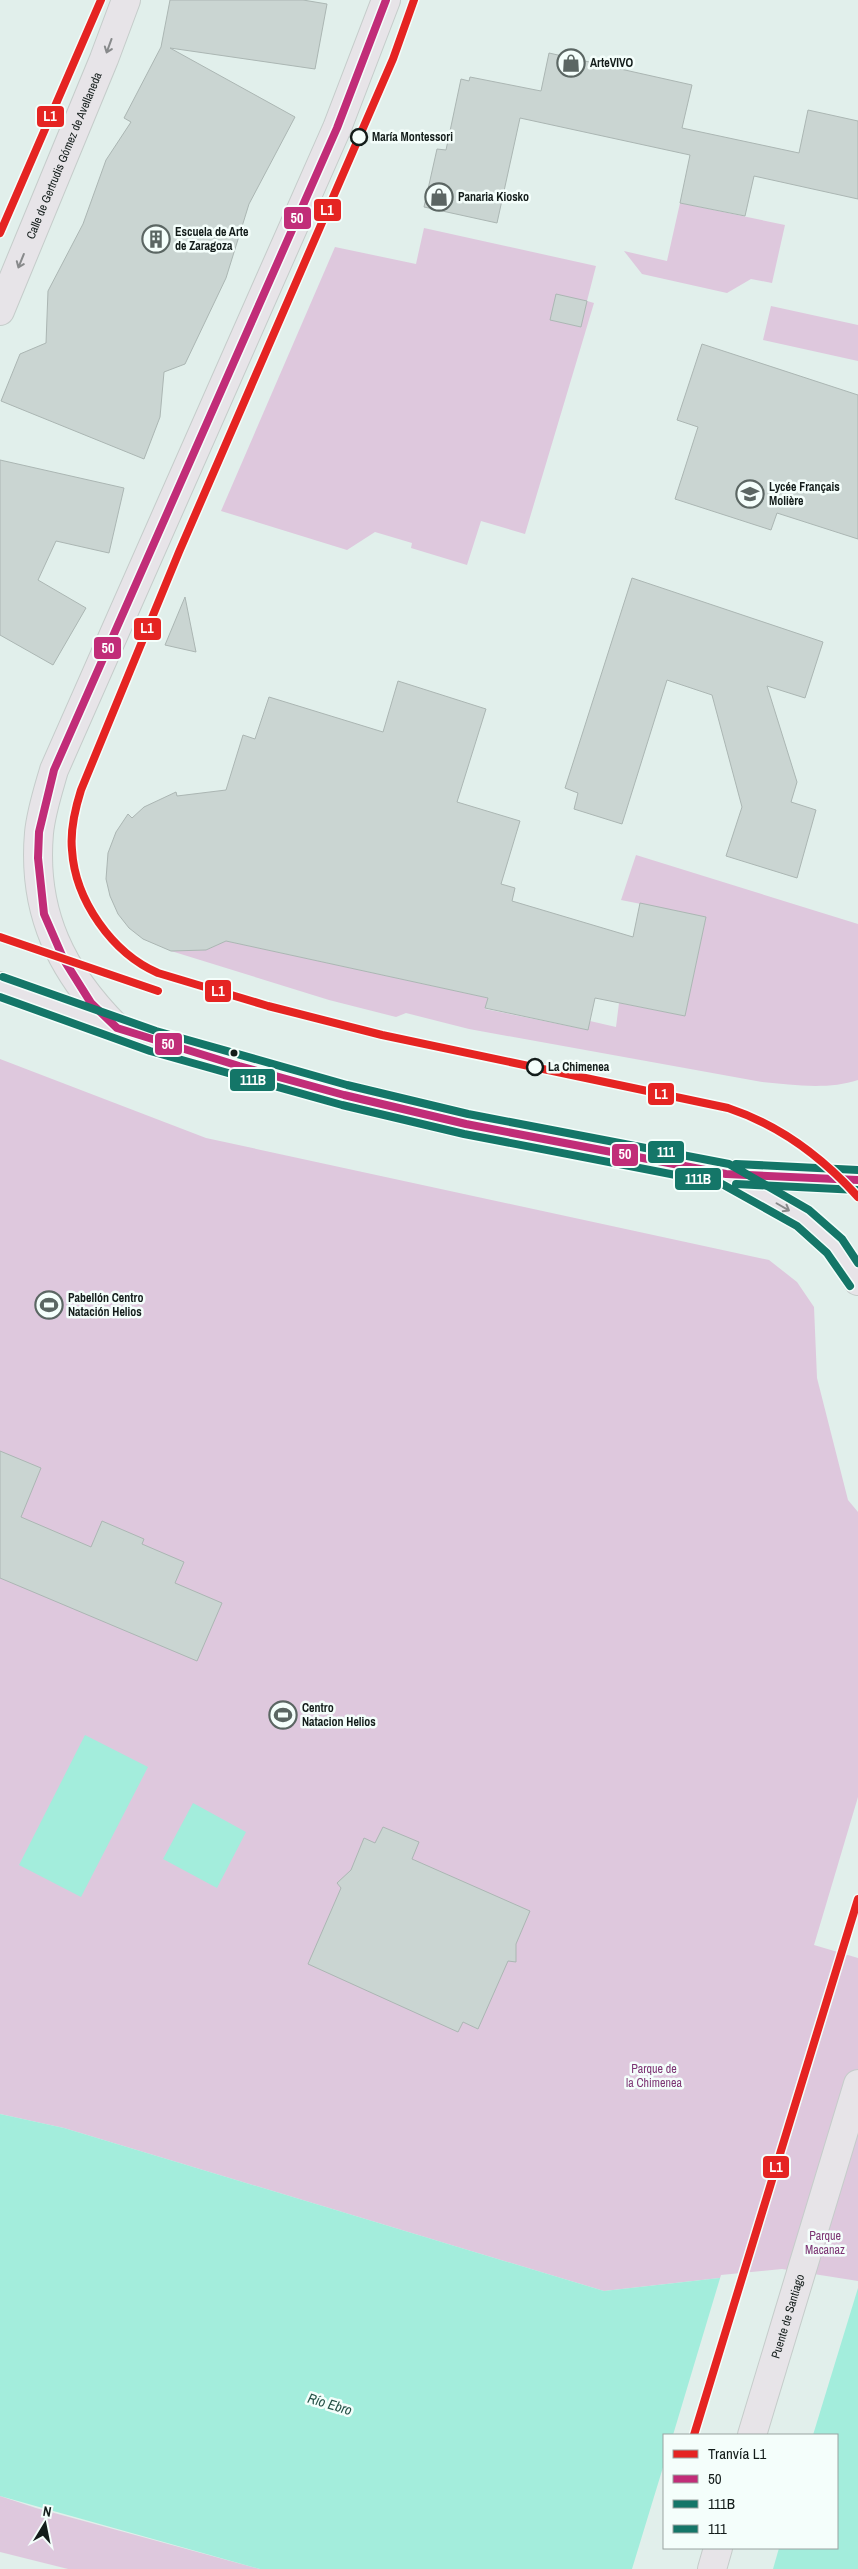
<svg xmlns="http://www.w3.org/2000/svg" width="858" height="2569" viewBox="0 0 858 2569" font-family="'Archivo Narrow',sans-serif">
<rect width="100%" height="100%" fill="#e1efeb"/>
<path fill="#dec8dd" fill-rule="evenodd" d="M 680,203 L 785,225 L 772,283 L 751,279 L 727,293 L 642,274 L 624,251 L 667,261 Z
M 424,228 L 596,266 L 587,301 L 594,303 L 525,534 L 481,521 L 467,565 L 411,548 L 412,543 L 375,532 L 347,550 L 221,511 L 335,247 L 416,264 ZM 556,295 L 587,301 L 581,327 L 550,320 Z
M 771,306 L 858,325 L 858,361 L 763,340 Z
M 636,855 L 858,924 L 858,1080 C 828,1090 793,1085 762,1082 L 469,1029 L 406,1013 L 396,1017 L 329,1000 L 171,951 L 206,950 L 226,941 L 488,998 L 485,1009 L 588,1030 L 590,1021 L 616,1027 L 619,1003 L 685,1016 L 706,917 L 621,900 Z
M 0,1059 L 206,1138 L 769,1260 L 797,1282 L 814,1307 L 817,1378 L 848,1500 L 858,1512 L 858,1797 L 814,1945 L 858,1958 L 858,2283 L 782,2271 L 604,2291 L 64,2128 L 0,2114 Z
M 0,2496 L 36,2508 L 260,2569 L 68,2569 L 0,2552 Z"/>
<path fill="#a3eddc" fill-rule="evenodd" d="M 85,1735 L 148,1767 L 81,1897 L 19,1865 Z
M 193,1803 L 246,1832 L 217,1888 L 163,1859 Z
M 0,2114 L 64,2128 L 604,2291 L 782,2271 L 858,2283 L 858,2569 L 260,2569 L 0,2496 ZM 664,2435 L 837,2435 L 837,2548 L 664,2548 Z"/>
<path fill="#e1efeb" d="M 782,2269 L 858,2281 L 858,2288 L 813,2435 L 673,2435 L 721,2275 Z
M 664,2464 L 664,2548 L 779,2548 L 773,2569 L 632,2569 Z"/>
<path fill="#cad5d2" stroke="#abb6b3" d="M 170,0 L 303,0 L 327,4 L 315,69 L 170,48 L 295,117 L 249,204 L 226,278 L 185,364 L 164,372 L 160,417 L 144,459 L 1,401 L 20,354 L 46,343 L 48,291 L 83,224 L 106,160 L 131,122 L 124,118 L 161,47 Z
M 549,53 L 692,85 L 682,128 L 799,153 L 808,110 L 858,121 L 858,199 L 754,176 L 745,216 L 680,203 L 690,155 L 520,118 L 497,223 L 424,207 L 437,149 L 446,150 L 461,79 L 469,81 L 470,77 L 541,91 Z
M 556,294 L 587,301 L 581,327 L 550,320 Z
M 702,344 L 858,395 L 858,539 L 777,513 L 771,530 L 675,499 L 698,427 L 677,420 Z
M 0,460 L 124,488 L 109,553 L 56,541 L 38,580 L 86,608 L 53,665 L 0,635 Z
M 632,578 L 823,642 L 805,698 L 767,686 L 797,782 L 791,802 L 816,810 L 797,878 L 726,856 L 742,807 L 712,695 L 667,680 L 622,824 L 574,809 L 578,793 L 565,788 Z
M 185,597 L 196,652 L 165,645 Z
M 398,681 L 486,709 L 457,802 L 520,821 L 501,884 L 515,888 L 512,901 L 633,937 L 640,903 L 706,917 L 685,1016 L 595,998 L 588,1030 L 485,1008 L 488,998 L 226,941 L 206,950 L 171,951 L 143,939 L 129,928 L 118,914 L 110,896 L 106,879 L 108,853 L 116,832 L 128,814 L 132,818 L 144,807 L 176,792 L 177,796 L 226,790 L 243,735 L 255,739 L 269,697 L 383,732 Z
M 0,1451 L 41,1468 L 21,1517 L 91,1547 L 102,1521 L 144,1539 L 142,1544 L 184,1562 L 175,1583 L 222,1603 L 197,1661 L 0,1578 Z
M 383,1827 L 419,1842 L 412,1859 L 530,1911 L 516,1944 L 516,1962 L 508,1961 L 478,2029 L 463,2022 L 458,2032 L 308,1964 L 341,1888 L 337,1883 L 351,1870 L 364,1838 L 375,1843 Z"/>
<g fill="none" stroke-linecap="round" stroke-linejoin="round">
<g stroke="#c5ccca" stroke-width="30">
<g id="major">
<path id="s1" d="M 0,311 L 104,59 L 126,0"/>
<path d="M 0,986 L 153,1041 L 239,1066 L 344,1095 L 466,1124 L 726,1174 L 858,1180"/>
<path d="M 117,1028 C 62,973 32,913 39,833 C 41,812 48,791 54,770 L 337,128 L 386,0"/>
<path d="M 730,1176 L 803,1218 L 835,1246 L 858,1281"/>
<path id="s2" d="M 752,2435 L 858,2084"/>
<path d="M 712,2569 L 718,2548"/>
</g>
</g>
<use href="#major" stroke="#e7e4e8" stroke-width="28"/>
<g stroke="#f4fefb" stroke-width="11">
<path id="bus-1" d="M 386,0 L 337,128 L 54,770 L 39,832 L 38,858 L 44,914 L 64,960 L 91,1003 L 117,1028 L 239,1066 L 344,1095 L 466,1124 L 726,1174 L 858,1180"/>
</g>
<g stroke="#f4fefb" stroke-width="11">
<path id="bus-2" d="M 0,997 L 150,1051 L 342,1105 L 464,1134 L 722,1184 L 797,1226 L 827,1253 L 850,1286
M 736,1184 L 858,1190"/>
</g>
<g stroke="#f4fefb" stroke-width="11">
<path id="bus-3" d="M 3,977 L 156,1031 L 347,1085 L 468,1114 L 729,1164 L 809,1210 L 842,1239 L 858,1263
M 736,1164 L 858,1170"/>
</g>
<use href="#bus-1" stroke="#c12d78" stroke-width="8"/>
<use href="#bus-2" stroke="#147668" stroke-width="8"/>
<use href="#bus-3" stroke="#147668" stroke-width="8"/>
<g stroke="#f4fefb" stroke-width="11">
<path id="tram-1" d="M 414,0 L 393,59 L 179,552 L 81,790 C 75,809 70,830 72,850 C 75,900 112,953 158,973 L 268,1006 L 382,1035 L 728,1108 C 779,1125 823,1158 858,1197
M 0,233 L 101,0
M 0,937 L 158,991
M 694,2435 L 858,1899"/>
</g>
<use href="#tram-1" stroke="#e52422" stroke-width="8"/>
</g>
<defs><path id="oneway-shaft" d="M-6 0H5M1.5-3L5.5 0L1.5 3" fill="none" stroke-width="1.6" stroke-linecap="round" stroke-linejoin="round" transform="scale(1.25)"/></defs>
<g stroke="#888a8b">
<use href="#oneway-shaft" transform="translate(109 46) rotate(110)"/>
<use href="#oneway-shaft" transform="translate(21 261) rotate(112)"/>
<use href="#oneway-shaft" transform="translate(783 1207) rotate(30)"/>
</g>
<defs>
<g id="shop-ring" transform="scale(1.4375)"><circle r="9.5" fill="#f4fefb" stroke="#5b6663" stroke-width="1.5"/><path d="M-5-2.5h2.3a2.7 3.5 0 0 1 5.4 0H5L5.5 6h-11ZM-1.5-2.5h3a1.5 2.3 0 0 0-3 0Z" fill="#5b6663"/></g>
<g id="building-ring" transform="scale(1.4375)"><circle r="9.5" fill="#f4fefb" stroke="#5b6663" stroke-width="1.5"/><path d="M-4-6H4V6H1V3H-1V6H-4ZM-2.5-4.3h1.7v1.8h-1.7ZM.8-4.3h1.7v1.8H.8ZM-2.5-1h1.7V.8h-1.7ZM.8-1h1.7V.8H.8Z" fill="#5b6663"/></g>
<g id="school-ring" transform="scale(1.4375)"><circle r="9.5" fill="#f4fefb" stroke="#5b6663" stroke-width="1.5"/><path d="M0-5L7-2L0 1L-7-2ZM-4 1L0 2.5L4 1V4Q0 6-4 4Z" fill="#5b6663"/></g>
<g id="stadium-ring" transform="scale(1.4375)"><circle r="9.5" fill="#f4fefb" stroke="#5b6663" stroke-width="1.5"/><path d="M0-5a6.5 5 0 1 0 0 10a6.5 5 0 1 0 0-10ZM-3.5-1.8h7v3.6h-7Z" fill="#5b6663"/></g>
</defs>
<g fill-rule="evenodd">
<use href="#shop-ring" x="571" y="63"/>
<use href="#shop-ring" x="439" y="197"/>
<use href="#building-ring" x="156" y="239"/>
<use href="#school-ring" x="750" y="494"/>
<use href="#stadium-ring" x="49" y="1305"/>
<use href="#stadium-ring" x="283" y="1715"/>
</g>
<g fill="#f4fefb" stroke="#131c1a" stroke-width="2.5">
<circle cx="359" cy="137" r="8"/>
<circle cx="535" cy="1067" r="8"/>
</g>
<circle fill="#131c1a" stroke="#f4fefb" stroke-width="2" cx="234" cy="1053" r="4.5"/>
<g text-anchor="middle" stroke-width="5" stroke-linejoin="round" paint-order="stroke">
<g font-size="12" font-weight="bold" fill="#131c1a" stroke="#f4fefb" text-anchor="start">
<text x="590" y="67">ArteVIVO</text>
<text x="458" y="201">Panaria Kiosko</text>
<text x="175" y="236">Escuela de Arte<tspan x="175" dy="14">de Zaragoza</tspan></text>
<text x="769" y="491">Lycée Français<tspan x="769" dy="14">Molière</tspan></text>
<text x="68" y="1302">Pabellón Centro<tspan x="68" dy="14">Natación Helios</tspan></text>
<text x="302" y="1712">Centro<tspan x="302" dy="14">Natacion Helios</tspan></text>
</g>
<g font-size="12" font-weight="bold" fill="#131c1a" stroke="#f4fefb" text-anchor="start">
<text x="372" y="141">María Montessori</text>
<text x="548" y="1071">La Chimenea</text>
</g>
<g font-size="12" fill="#131c1a" stroke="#f4fefb">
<text dy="4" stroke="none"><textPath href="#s1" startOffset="168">Calle de Gertrudis Gómez de Avellaneda</textPath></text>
<text dy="4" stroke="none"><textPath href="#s2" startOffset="124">Puente de Santiago</textPath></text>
</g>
<g font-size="12" fill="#7c3473" stroke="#f4fefb">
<text x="654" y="2073">Parque de<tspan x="654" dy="14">la Chimenea</tspan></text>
<text x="825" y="2240">Parque<tspan x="825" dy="14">Macanaz</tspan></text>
</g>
<g font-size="14" font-style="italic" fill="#255147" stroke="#f4fefb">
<text transform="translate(330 2404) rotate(17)" y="5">Río Ebro</text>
</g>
</g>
<g stroke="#f4fefb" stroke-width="2">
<rect x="36" y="105" width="29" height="23" rx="5" fill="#e52422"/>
<rect x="313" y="198" width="29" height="24" rx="5" fill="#e52422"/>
<rect x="283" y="206" width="29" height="24" rx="5" fill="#c12d78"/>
<rect x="133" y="617" width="29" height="24" rx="5" fill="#e52422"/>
<rect x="93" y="636" width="29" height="24" rx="5" fill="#c12d78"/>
<rect x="204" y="979" width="28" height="24" rx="5" fill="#e52422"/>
<rect x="154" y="1032" width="29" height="24" rx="5" fill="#c12d78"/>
<rect x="229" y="1068" width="47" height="24" rx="5" fill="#147668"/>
<rect x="647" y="1082" width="28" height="24" rx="5" fill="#e52422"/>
<rect x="647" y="1140" width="38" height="24" rx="5" fill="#147668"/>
<rect x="611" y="1143" width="28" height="24" rx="5" fill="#c12d78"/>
<rect x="674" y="1167" width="48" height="24" rx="5" fill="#147668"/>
<rect x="762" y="2155" width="28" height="24" rx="5" fill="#e52422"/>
</g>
<g font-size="14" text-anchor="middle" font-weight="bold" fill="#fff">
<text x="50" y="121">L1</text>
<text x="327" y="215">L1</text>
<text x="297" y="223">50</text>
<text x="147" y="633">L1</text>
<text x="108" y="653">50</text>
<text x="218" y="996">L1</text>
<text x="168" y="1049">50</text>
<text x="253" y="1085">111B</text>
<text x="661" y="1099">L1</text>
<text x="666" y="1157">111</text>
<text x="625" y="1159">50</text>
<text x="698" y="1184">111B</text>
<text x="776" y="2172">L1</text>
</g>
<rect x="663" y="2434" width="175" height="115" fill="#f4fefb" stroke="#9aa4a1"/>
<rect x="673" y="2450" width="25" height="8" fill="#e52422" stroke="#9aa4a1"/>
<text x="708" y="2459" font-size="15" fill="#131c1a">Tranvía L1</text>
<rect x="673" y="2475" width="25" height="8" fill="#c12d78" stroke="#9aa4a1"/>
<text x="708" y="2484" font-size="15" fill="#131c1a">50</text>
<rect x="673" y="2500" width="25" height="8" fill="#147668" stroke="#9aa4a1"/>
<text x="708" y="2509" font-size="15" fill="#131c1a">111B</text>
<rect x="673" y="2525" width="25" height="8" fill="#147668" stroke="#9aa4a1"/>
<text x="708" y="2534" font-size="15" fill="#131c1a">111</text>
<g transform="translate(45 2524) rotate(10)" stroke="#f4fefb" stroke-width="4" paint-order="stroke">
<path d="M0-4L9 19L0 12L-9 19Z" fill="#131c1a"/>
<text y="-8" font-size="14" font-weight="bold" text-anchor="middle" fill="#131c1a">N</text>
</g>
</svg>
